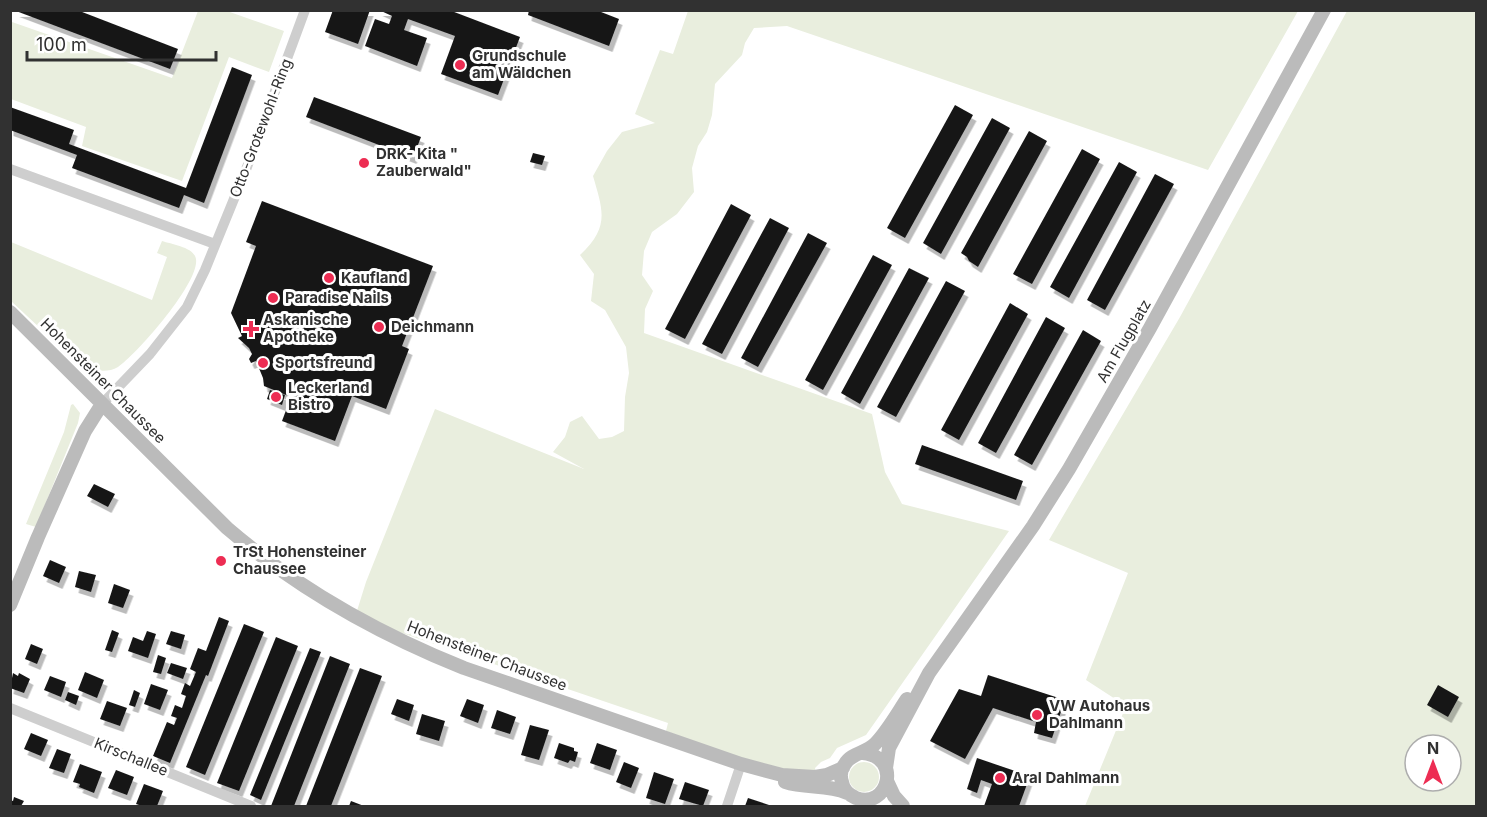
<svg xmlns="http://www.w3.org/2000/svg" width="1487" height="817" viewBox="0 0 1487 817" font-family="Inter,sans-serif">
<defs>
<filter id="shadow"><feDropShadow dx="3.5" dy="6" stdDeviation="0" flood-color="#0004"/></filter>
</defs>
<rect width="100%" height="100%" fill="#fff"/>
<path fill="#e9eede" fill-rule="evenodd" d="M 198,11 L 227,11 L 284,31 L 269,72 L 229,57 L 182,181 L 82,146 L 86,127 L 11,99 L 12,22 L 172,78 Z
M 688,11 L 1298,11 L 1208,170 L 787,26 L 754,28 L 745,43 L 742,55 L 715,84 L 712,115 L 707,132 L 698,146 L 692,168 L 694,192 L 677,214 L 652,232 L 644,251 L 642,275 L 653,291 L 645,309 L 644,333 L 872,414 L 885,472 L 902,504 L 1009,531 L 866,735 L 837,748 L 830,758 L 821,762 L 815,768 L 816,773 C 767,773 712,748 666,731 L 668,723 L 399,632 L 356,614 L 366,582 L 435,409 L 584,469 L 553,452 L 565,437 L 570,422 L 582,416 L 599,439 L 612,437 L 624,431 L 625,397 L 629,373 L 626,347 L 605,310 L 591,301 L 594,274 L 580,255 C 610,227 603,211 593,176 L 607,151 L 622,132 L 655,123 L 635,114 L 660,50 L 673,54 Z
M 1347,11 L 1476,11 L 1476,806 L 1085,806 L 1126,706 L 1086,680 L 1128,573 L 1049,540 L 1180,317 ZM 1415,745 L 1451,745 L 1451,781 L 1415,781 Z
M 162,241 C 171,244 191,247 195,256 C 206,276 136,355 118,367 C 109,373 98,369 87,372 L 11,301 L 11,242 L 152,300 L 167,257 L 157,253 Z
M 73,404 L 80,413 L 78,423 L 36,527 L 26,524 L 64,432 L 71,405 Z
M849 777a15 15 0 1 1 30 0a15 15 0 1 1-30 0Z"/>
<path fill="#181818" filter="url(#shadow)" d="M 77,10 L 178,49 L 170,69 L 16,11 Z
M 333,10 L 370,10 L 358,44 L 325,32 Z
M 379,10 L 449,10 L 520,37 L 498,95 L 441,74 L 455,36 L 408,19 L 404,30 L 427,38 L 417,66 L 365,46 L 375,19 L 389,24 L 392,16 Z
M 529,10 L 596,10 L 619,19 L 609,46 L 528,15 Z
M 232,67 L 252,75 L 204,203 L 184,195 L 179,208 L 72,168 L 77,155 L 10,130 L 10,107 L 74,130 L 69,144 L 186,188 Z
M 314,97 L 421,137 L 413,158 L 306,117 Z
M 955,105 L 973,115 L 905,238 L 887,228 Z
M 992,118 L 1010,128 L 941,254 L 923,243 Z
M 1029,131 L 1047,141 L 978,267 L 969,261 L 967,257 L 961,253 Z
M 1082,149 L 1100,159 L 1032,284 L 1013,274 Z
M 533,153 L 545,156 L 542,165 L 530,162 Z
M 1119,162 L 1137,172 L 1069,298 L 1050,287 Z
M 1155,174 L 1174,184 L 1105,310 L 1087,300 Z
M 262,201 L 433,266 L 402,346 L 409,349 L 386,409 L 352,396 L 335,441 L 282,421 L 291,397 L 264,386 L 263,378 L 256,361 L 251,363 L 249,359 L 252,354 L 249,348 L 238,338 L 242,336 L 231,313 L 256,246 L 246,242 Z
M 731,204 L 751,215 L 685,339 L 665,329 Z
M 770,218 L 789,228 L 722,354 L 702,344 Z
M 808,233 L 827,243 L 758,367 L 741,358 Z
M 873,255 L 892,265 L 823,390 L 805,380 Z
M 909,268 L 929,278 L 860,404 L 841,393 Z
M 946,281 L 965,291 L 896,417 L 877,407 Z
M 1010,303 L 1028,314 L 959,440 L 941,430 Z
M 1046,317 L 1065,328 L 996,453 L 978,443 Z
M 1083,330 L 1101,341 L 1032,465 L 1014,455 Z
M 270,390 L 285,395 L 282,405 L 267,399 Z
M 922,445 L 1023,481 L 1016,500 L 915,464 Z
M 94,484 L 115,494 L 108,507 L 87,496 Z
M 50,560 L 66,567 L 59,583 L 43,576 Z
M 79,571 L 96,575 L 91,592 L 75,587 Z
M 114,584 L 130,590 L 123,608 L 108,603 Z
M 219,617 L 229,621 L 208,676 L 206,675 L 170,763 L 153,756 L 167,722 L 174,725 L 177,718 L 171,716 L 175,705 L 182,708 L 186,696 L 181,694 L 185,683 L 190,686 L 196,672 L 190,669 L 198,648 L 206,651 Z
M 244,624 L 264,632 L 205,775 L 186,767 Z
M 112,630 L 119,633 L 112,652 L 105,650 Z
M 147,631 L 156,634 L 148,658 L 128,651 L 133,637 L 143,641 Z
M 171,631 L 185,635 L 181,649 L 166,644 Z
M 276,637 L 298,646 L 239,791 L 217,783 Z
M 31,644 L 43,649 L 37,664 L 25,659 Z
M 310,648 L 321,652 L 261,800 L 250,795 Z
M 158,655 L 166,658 L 161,674 L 153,672 Z
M 330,656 L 350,664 L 294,806 L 271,806 Z
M 171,663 L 187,668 L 183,679 L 167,673 Z
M 360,668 L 382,676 L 331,806 L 306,806 Z
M 85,672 L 104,680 L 97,698 L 78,690 Z
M 13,673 L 18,676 L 19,673 L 30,679 L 24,693 L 10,688 Z
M 988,675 L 1065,700 L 1052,738 L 1034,733 L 1036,722 L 993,708 L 965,759 L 930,741 L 959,689 L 981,696 Z
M 50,676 L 66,682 L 61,697 L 44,690 Z
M 151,684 L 168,690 L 160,710 L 144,704 Z
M 1438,685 L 1459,697 L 1448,717 L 1427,705 Z
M 134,690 L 140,693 L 135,707 L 129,705 Z
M 68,692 L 79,696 L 76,705 L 65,700 Z
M 397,699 L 414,705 L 409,721 L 391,714 Z
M 467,699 L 484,705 L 478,723 L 460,716 Z
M 107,701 L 127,708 L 120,726 L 100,719 Z
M 497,710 L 516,717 L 510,734 L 491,728 Z
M 422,714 L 445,721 L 439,741 L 416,734 Z
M 530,725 L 549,730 L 539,760 L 521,755 Z
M 31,733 L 48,740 L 41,756 L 24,749 Z
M 559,743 L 574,748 L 574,751 L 578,752 L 575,762 L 570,760 L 568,763 L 554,758 Z
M 597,743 L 617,750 L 610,770 L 590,763 Z
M 57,749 L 71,754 L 64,773 L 49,768 Z
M 977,758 L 1030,776 L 1019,806 L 984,806 L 992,784 L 981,780 L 977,793 L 967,789 Z
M 624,762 L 639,768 L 631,788 L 616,782 Z
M 80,764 L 102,772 L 94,793 L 79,787 L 80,784 L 73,782 Z
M 116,770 L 134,777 L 127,795 L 108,788 Z
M 654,772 L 674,779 L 665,804 L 646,798 Z
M 685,782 L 709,790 L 703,806 L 679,799 Z
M 144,784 L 163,791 L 157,806 L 142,806 L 136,804 Z
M 14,797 L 24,801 L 21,806 L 10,806 L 10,800 L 13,801 Z
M 748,798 L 769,805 L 768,806 L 745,806 Z
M 351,801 L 364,806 L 349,806 Z"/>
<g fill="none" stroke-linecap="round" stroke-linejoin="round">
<path stroke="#cecece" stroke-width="10" d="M 10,169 L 215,244
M 102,404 L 150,354 L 187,307 L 205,270 L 247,167 L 305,10
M 10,708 L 251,806
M 727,806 L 741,764"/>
<path stroke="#bbb" stroke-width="14" d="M 10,312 L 227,528 C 298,589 377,633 464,668 L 741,764 L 782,775 L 815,777 L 827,775 L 843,768
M 10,605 L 38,537 L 85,431 L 102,404
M 863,753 C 903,757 888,810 856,798 C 849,795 843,789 842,782 C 840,776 841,769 845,764 C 851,753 866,753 875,744 C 887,732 897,714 907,699
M 886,768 L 889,748 L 929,673 L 1033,526 L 1069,469 L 1150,328 L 1324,10
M 887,781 L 894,796 L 903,806
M 785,782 C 805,789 828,784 847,793"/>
</g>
<g fill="#ed2d53" stroke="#fff" stroke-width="2">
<circle cx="460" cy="65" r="6"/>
<circle cx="364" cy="163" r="6"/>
<circle cx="329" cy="278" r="6"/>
<circle cx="273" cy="298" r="6"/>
<circle cx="379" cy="327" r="6"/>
<path d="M248 320h6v6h6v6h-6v6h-6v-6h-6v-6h6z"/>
<circle cx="263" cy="363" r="6"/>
<circle cx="276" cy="397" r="6"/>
<circle cx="221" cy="561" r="6"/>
<circle cx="1037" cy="715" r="6"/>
<circle cx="1000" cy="778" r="6"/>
</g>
<g text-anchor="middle" stroke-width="6" stroke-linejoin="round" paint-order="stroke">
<g font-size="15" font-weight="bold" fill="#313131" stroke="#fff" text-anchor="start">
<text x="472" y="61">Grundschule<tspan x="472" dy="17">am Wäldchen</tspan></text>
<text x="376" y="159">DRK- Kita "<tspan x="376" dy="17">Zauberwald"</tspan></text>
<text x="341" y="283">Kaufland</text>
<text x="285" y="303">Paradise Nails</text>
<text x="263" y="325">Askanische<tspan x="263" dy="17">Apotheke</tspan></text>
<text x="391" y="332">Deichmann</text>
<text x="275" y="368">Sportsfreund</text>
<text x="288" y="393">Leckerland<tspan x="288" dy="17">Bistro</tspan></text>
<text x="233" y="557">TrSt Hohensteiner<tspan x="233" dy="17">Chaussee</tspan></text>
<text x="1049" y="711">VW Autohaus<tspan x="1049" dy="17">Dahlmann</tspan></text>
<text x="1012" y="783">Aral Dahlmann</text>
</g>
<g font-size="15" fill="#313131" stroke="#fff">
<text transform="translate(261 128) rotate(-69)" y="5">Otto-Grotewohl-Ring</text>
<text transform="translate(1124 341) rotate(-60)" y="5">Am Flugplatz</text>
<text transform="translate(103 381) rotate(45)" y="5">Hohensteiner Chaussee</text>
<text transform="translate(487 656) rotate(21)" y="5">Hohensteiner Chaussee</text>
<text transform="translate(131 757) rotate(22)" y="5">Kirschallee</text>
</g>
</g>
<rect width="1487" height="817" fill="none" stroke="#313131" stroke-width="24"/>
<g transform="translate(1433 763)"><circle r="28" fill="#ffffff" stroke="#adadad" stroke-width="1.5"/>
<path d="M0-4.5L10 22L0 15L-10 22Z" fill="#ed2d53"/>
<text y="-9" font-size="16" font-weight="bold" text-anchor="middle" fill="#313131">N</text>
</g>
<path d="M27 51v9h189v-9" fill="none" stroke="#313131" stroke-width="3"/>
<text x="36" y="51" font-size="18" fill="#313131" stroke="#ffffff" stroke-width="4.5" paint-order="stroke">100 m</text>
</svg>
